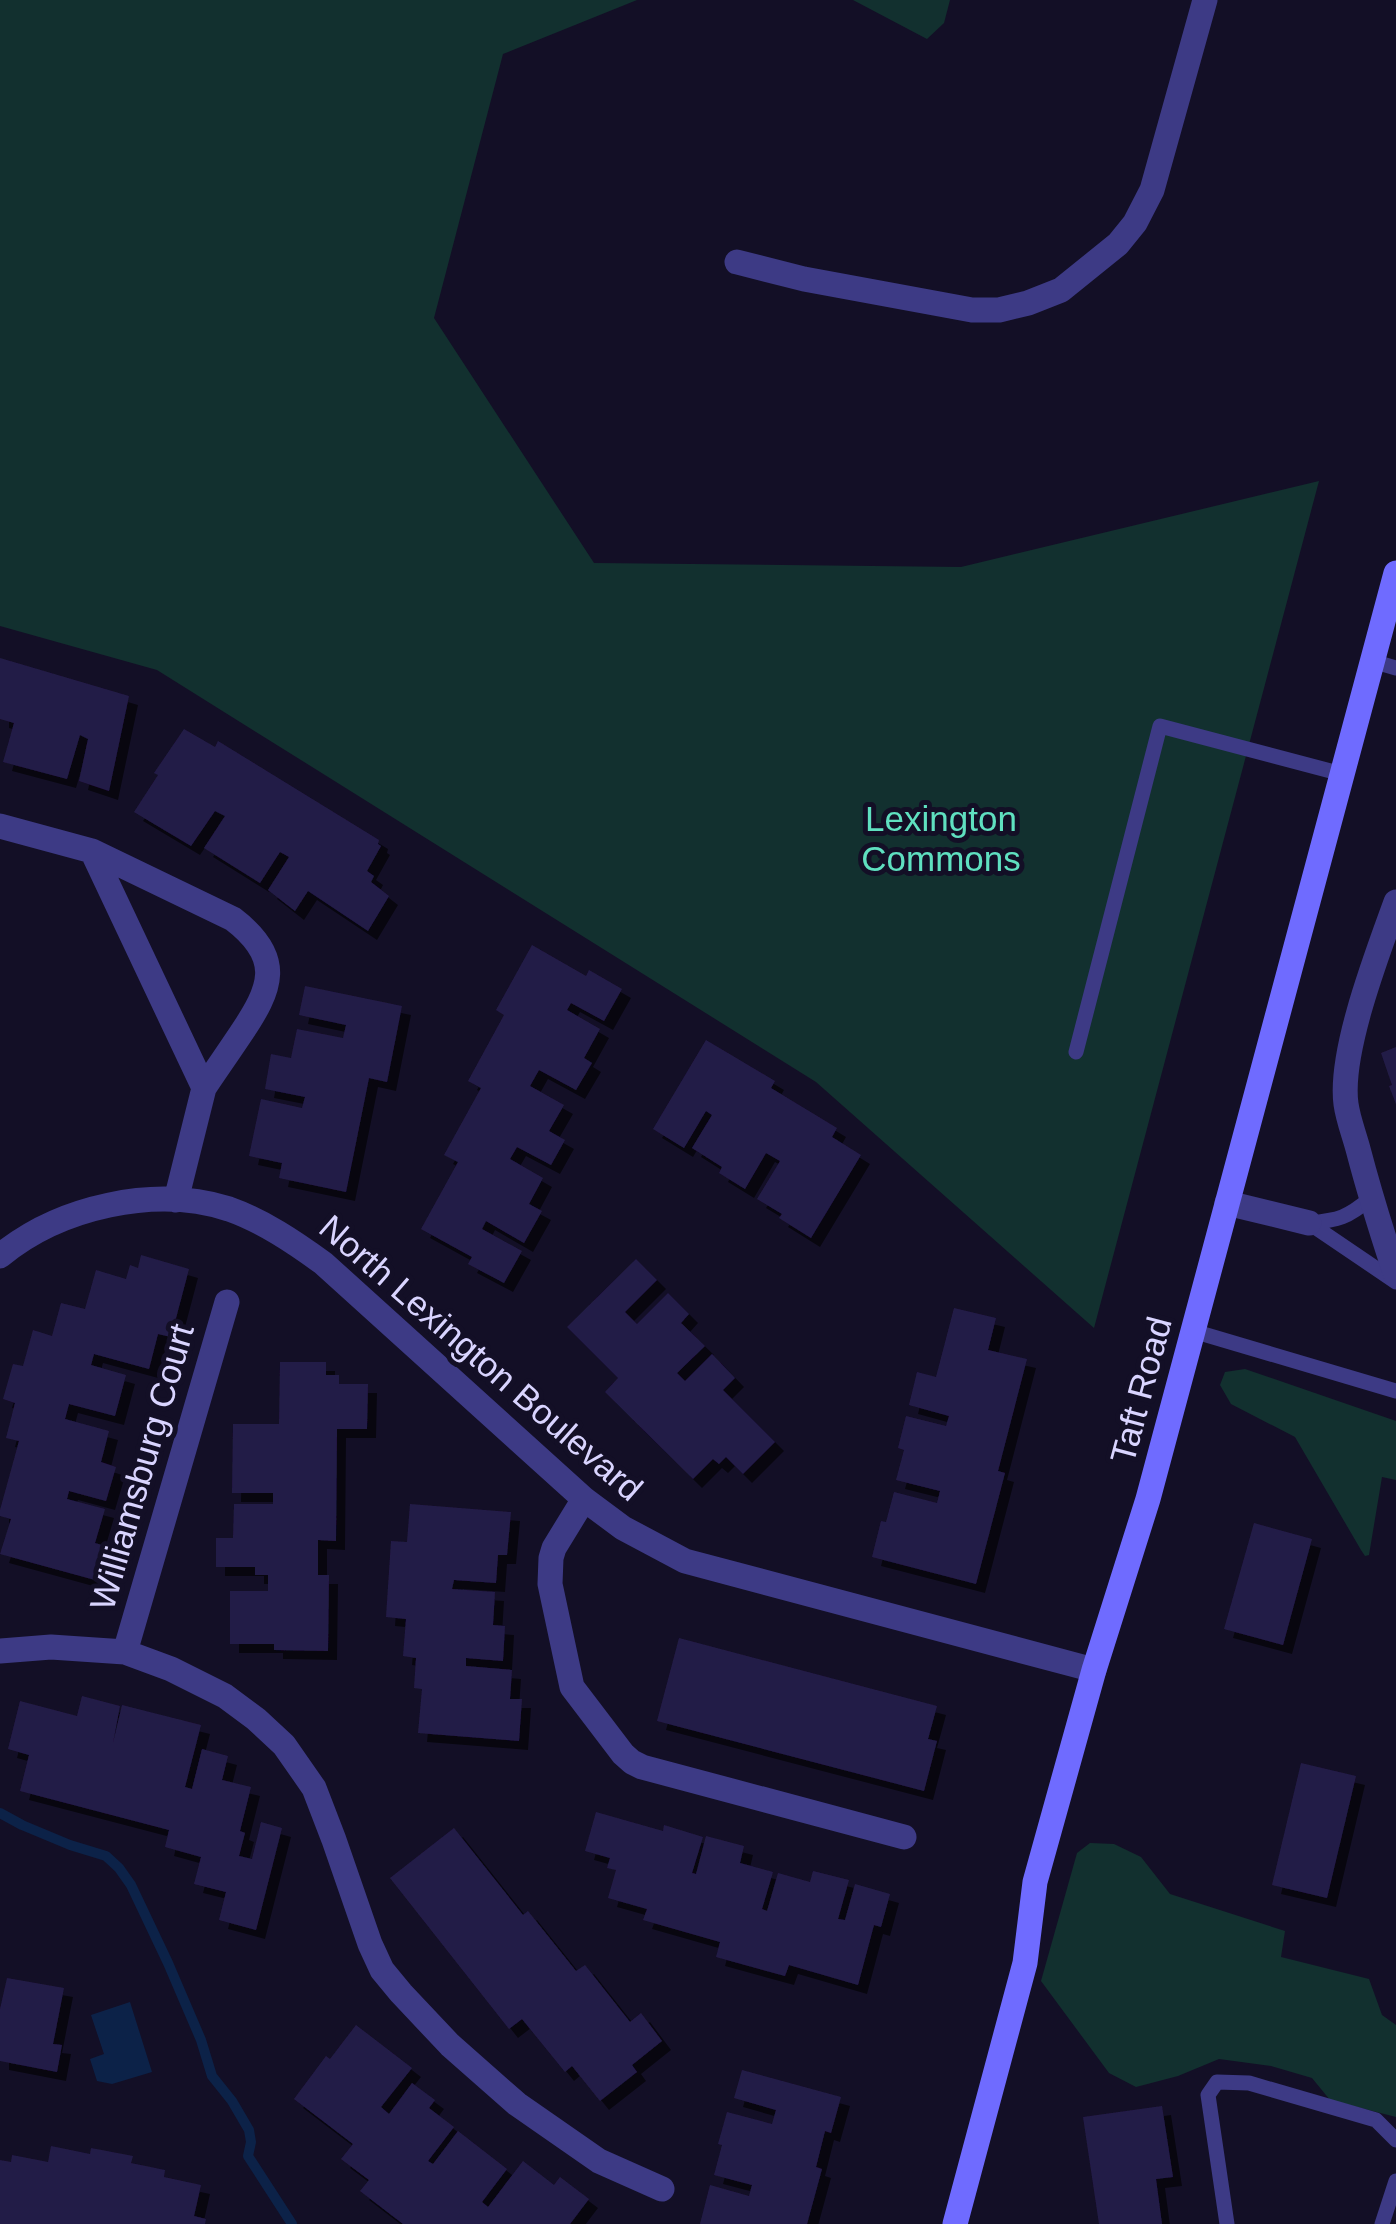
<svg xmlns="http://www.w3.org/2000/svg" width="1396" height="2224" viewBox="0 0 1396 2224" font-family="Arial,sans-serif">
<defs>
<filter id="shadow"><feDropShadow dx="9" dy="9" stdDeviation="0" flood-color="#0009"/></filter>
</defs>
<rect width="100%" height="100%" fill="#130f26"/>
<path fill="#12302f" d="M 0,0 L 637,0 L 503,54 L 434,318 L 594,563 L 961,567 L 1319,481 L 1094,1328 L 816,1082 L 157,670 L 0,626 Z
M 853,0 L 950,0 L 944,23 L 927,39 Z
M 1245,1369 L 1396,1421 L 1396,1480 L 1382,1477 L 1369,1555 L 1365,1556 L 1361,1550 L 1295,1437 L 1231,1404 L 1220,1385 L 1225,1372 Z
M 1090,1843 L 1114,1844 L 1141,1857 L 1170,1894 L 1285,1931 L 1281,1957 L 1369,1979 L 1382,2015 L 1396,2025 L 1396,2117 L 1330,2100 L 1312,2078 L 1271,2066 L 1219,2059 L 1178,2076 L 1136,2087 L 1109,2073 L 1041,1981 L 1077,1853 Z"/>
<path fill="#0c2248" d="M 130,2002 L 152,2072 L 112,2084 L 97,2081 L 90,2059 L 104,2054 L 91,2015 Z"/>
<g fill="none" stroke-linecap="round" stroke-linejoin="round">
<path stroke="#0c2248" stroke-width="10" d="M 0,1813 L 22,1825 L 70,1845 L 106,1856 L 119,1868 L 131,1885 L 168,1963 L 201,2040 L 212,2076 L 232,2101 L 249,2130 L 251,2142 L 248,2156 L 292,2224"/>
</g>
<path fill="#241b47" filter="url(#shadow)" d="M 0,658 L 129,696 L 109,791 L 79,781 L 88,739 L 80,735 L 67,779 L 3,762 L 14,723 L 0,719 Z
M 184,729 L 215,747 L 218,741 L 379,840 L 378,844 L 381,846 L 367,871 L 374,876 L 371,882 L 389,896 L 368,931 L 308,891 L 295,911 L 268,890 L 289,857 L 280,852 L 260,883 L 204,848 L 225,816 L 215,811 L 191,846 L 134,812 L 158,775 L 154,773 Z
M 532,945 L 586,976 L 589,970 L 622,989 L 604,1021 L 571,1003 L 567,1010 L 600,1029 L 584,1058 L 592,1063 L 576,1090 L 539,1070 L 530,1086 L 564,1105 L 549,1131 L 565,1140 L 551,1165 L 517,1147 L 510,1159 L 543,1178 L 529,1204 L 542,1211 L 524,1243 L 486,1221 L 482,1229 L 522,1251 L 504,1283 L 468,1264 L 472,1257 L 421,1229 L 458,1162 L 444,1155 L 481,1088 L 468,1081 L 504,1015 L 496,1010 Z
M 305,986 L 402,1006 L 387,1082 L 369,1078 L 346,1192 L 279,1178 L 282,1163 L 249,1156 L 261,1099 L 302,1108 L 305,1097 L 265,1089 L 271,1054 L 291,1058 L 297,1029 L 343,1038 L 346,1025 L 299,1015 Z
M 706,1040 L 775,1081 L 771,1088 L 837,1128 L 832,1137 L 861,1155 L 811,1238 L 779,1218 L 782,1214 L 757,1199 L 780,1161 L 766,1153 L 745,1189 L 719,1173 L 722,1167 L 692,1148 L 712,1115 L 706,1111 L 684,1148 L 653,1129 Z
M 1396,1047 L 1396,1104 L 1389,1086 L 1392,1085 L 1381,1053 Z
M 141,1255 L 189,1269 L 171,1337 L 158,1334 L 149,1369 L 94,1354 L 91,1365 L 126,1375 L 115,1416 L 69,1404 L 65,1419 L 109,1431 L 101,1462 L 116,1467 L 106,1501 L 69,1491 L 67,1499 L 105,1509 L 95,1543 L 105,1546 L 95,1580 L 0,1554 L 11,1519 L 0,1516 L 0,1510 L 19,1441 L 6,1438 L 15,1403 L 3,1399 L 13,1364 L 23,1366 L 33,1330 L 52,1336 L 61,1303 L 85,1309 L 96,1270 L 126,1279 L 130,1265 L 138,1268 Z
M 636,1259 L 657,1280 L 625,1312 L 637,1324 L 668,1293 L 689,1314 L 681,1323 L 705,1346 L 677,1373 L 685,1381 L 712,1354 L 735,1378 L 723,1390 L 775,1442 L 743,1474 L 726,1457 L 719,1464 L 713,1459 L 693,1479 L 605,1392 L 618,1378 L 567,1327 Z
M 954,1308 L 996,1318 L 988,1350 L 1027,1359 L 998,1471 L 1005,1473 L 976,1584 L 872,1557 L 881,1521 L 886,1522 L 894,1492 L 937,1503 L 940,1491 L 896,1480 L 904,1450 L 898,1448 L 906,1416 L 946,1426 L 949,1416 L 909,1405 L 917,1372 L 936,1377 Z
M 280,1362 L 326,1362 L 326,1375 L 339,1375 L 339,1384 L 368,1384 L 367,1429 L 337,1429 L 336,1541 L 318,1540 L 318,1575 L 329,1575 L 328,1651 L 274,1650 L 274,1644 L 230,1644 L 230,1591 L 268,1591 L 268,1575 L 255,1575 L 255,1567 L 216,1567 L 216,1538 L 233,1538 L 234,1504 L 273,1504 L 273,1493 L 232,1493 L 233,1424 L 279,1424 Z
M 410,1504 L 511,1512 L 507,1555 L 498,1555 L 496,1583 L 454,1580 L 452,1589 L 495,1592 L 493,1625 L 505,1626 L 503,1661 L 466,1658 L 466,1666 L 512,1670 L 510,1699 L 522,1699 L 519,1741 L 418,1733 L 422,1689 L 414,1688 L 416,1658 L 403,1656 L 406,1619 L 386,1617 L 391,1541 L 407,1542 Z
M 1254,1523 L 1312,1539 L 1283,1645 L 1224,1629 Z
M 679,1638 L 937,1706 L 928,1739 L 937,1741 L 924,1791 L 657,1721 Z
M 82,1696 L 120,1706 L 113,1743 L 122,1705 L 201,1725 L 185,1787 L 192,1789 L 202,1749 L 228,1756 L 222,1780 L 251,1787 L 240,1831 L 245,1833 L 239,1856 L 252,1859 L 261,1822 L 282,1828 L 256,1930 L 219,1920 L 226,1892 L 194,1884 L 201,1857 L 165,1847 L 169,1830 L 20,1791 L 29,1755 L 8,1749 L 20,1701 L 77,1716 Z
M 1301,1763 L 1356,1776 L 1327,1898 L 1272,1885 Z
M 596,1812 L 663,1831 L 664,1825 L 703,1837 L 692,1873 L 696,1874 L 706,1836 L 744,1846 L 740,1863 L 773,1872 L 762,1909 L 767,1911 L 778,1873 L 810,1882 L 813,1871 L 849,1880 L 838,1919 L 845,1920 L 855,1884 L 890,1894 L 881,1927 L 874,1925 L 858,1985 L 789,1965 L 785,1976 L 716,1957 L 720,1942 L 643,1920 L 647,1909 L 608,1898 L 616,1870 L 607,1868 L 610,1858 L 585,1851 Z
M 454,1828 L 523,1915 L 528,1911 L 576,1971 L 585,1965 L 630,2022 L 641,2013 L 662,2041 L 632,2065 L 637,2072 L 600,2101 L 572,2066 L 565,2072 L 522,2019 L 509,2029 L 390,1878 Z
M 7,1978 L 64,1988 L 53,2044 L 62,2045 L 57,2072 L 0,2061 L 0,2009 Z
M 356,2025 L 412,2068 L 381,2107 L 389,2114 L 412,2083 L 435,2100 L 429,2108 L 454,2127 L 428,2161 L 433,2164 L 458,2131 L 507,2169 L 482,2202 L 488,2207 L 523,2161 L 554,2185 L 560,2177 L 589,2199 L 570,2224 L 403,2224 L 360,2191 L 369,2180 L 341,2159 L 353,2144 L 294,2099 L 326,2056 L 330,2059 Z
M 742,2070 L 841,2097 L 831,2133 L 825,2131 L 816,2167 L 822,2169 L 807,2224 L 700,2224 L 710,2185 L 749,2196 L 752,2185 L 714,2175 L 722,2145 L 718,2144 L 727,2112 L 772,2124 L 776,2110 L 734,2098 Z
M 1162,2106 L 1173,2177 L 1156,2179 L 1162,2224 L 1099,2224 L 1083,2117 Z
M 51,2146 L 90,2154 L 91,2148 L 133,2156 L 131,2163 L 165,2170 L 164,2177 L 201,2185 L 194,2216 L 206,2219 L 205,2224 L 0,2224 L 0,2160 L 11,2162 L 12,2155 L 48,2162 Z"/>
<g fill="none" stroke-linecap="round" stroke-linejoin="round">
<path stroke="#3d3a85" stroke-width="15" d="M 1372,661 L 1396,668
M 1076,1052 L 1160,726 L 1342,774
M 1309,1223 L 1396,1282
M 1309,1223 C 1339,1220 1347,1218 1371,1198
M 1193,1331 L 1396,1391
M 1227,2224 L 1208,2095 L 1217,2082 L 1249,2083 L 1376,2120 L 1396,2140
M 1382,2224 L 1396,2181"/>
<path stroke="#3d3a85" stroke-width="25" d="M 737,262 L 804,279 L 972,310 L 999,310 L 1028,303 L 1061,290 L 1118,244 L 1135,223 L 1152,190 L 1205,0
M 0,826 L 92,851 L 204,1088 L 176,1200
M 92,851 L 233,919 C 284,958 272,988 240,1035 C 228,1053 216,1070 204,1088
M 1396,902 C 1378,952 1339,1052 1346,1104 C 1348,1119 1354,1134 1358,1149 C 1369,1191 1382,1233 1396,1275
M 1227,1203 L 1309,1223
M 0,1256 C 59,1207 155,1185 229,1209 C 263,1221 294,1242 323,1263 L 584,1499 L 623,1528 L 685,1561 L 1094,1670
M 584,1499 L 554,1548 L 551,1558 L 550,1584 L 572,1687 L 623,1754 L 632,1762 L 642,1767 L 904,1837
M 0,1651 L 51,1647 L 125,1652 L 171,1669 L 225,1696 L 256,1719 L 284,1745 L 314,1788 L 334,1840 L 370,1944 L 382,1970 L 401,1993 L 450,2045 L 517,2104 L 599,2161 L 662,2189
M 125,1652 L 227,1302"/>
<path stroke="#6f6bff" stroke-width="25" d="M 955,2224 L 1025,1963 L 1035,1882 L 1094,1670 L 1148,1499 L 1396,573"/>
</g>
<g text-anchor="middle" stroke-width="10" stroke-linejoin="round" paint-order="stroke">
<g font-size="35" fill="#5fe0c0" stroke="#130f26">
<text x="941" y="831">Lexington<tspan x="941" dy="40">Commons</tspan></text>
</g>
<g font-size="35" fill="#d9d4ff" stroke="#130f26">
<text transform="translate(481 1358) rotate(41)" y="12">North Lexington Boulevard</text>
<text transform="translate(1141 1390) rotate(-75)" y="12">Taft Road</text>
<text transform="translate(142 1467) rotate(-74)" y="12">Williamsburg Court</text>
</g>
</g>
</svg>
